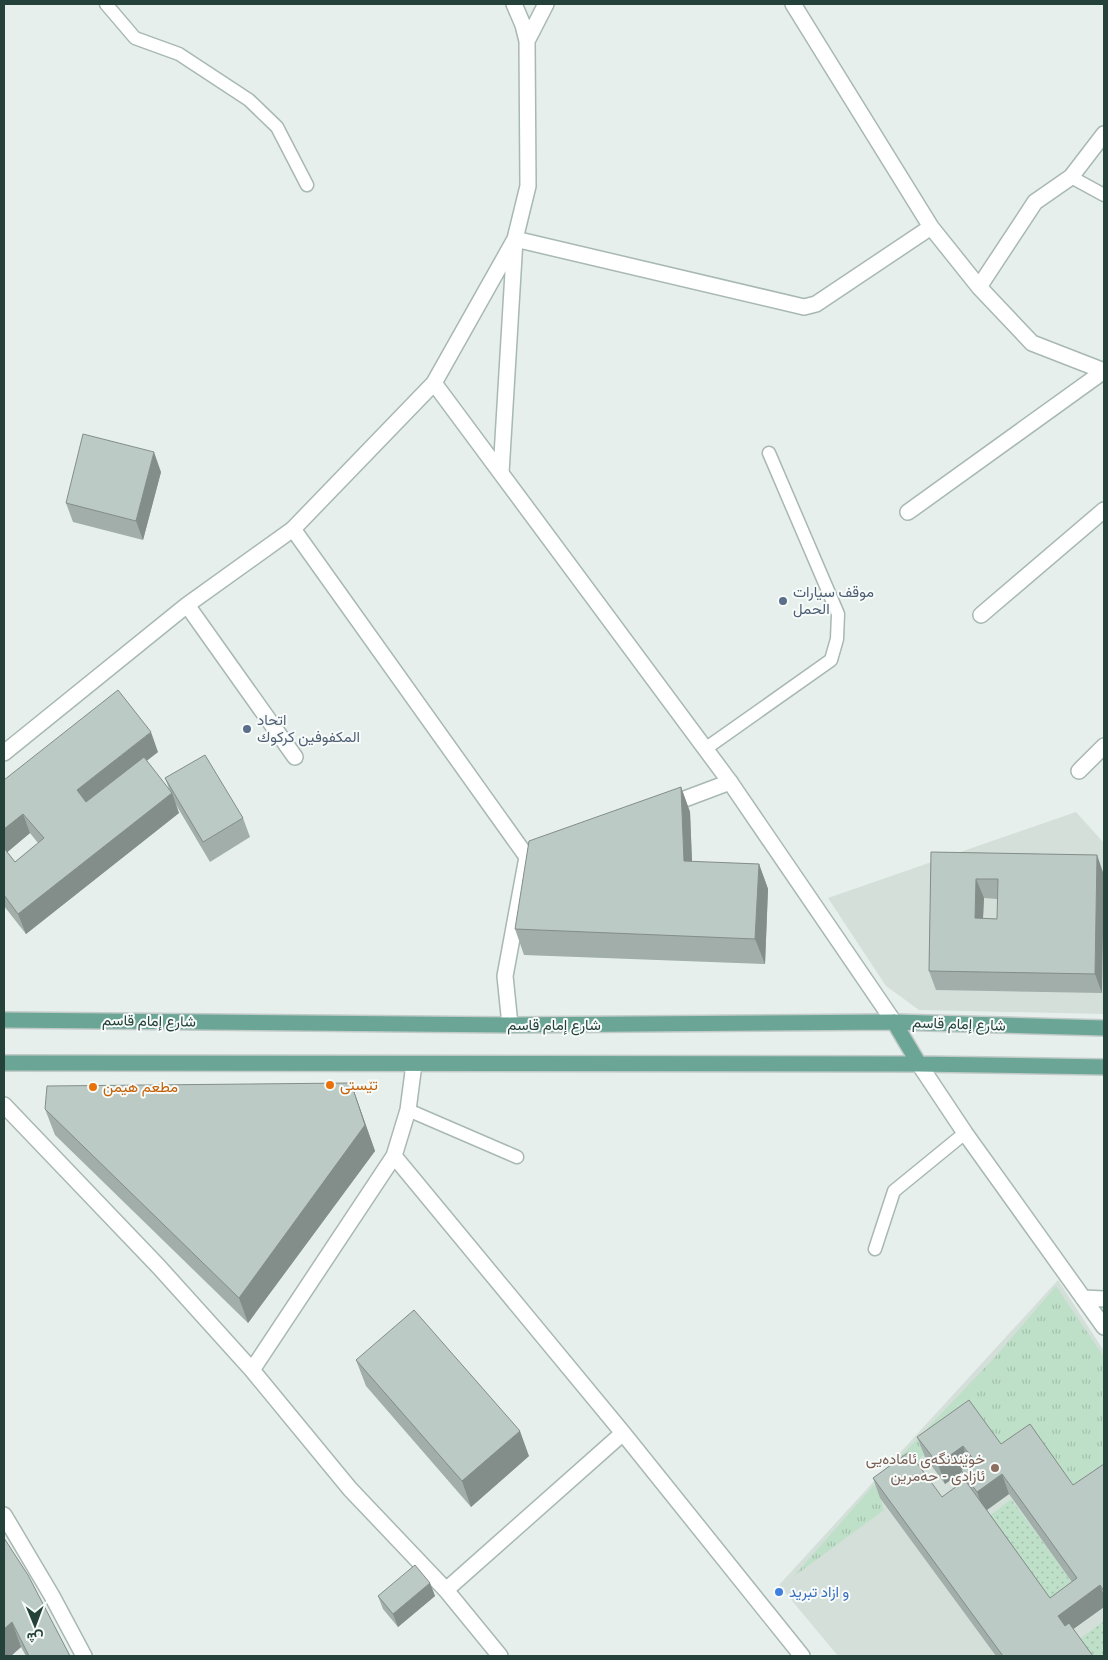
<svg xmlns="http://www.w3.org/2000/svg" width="1108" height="1660" viewBox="0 0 1108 1660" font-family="Overpass,Vazirmatn,sans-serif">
<defs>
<pattern id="grass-tufts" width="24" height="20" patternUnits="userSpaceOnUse" patternTransform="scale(1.25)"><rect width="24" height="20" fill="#bfe0c8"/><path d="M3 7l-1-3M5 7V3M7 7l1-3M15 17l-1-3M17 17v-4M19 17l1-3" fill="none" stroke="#a4c1ad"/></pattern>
<pattern id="garden-dots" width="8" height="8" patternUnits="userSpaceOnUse" patternTransform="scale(1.25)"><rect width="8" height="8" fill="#bfe0c8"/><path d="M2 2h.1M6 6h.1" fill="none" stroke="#a4c1ad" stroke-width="1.8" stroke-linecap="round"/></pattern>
</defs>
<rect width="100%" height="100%" fill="#e6efeb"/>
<path fill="#d4dfda" d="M 1076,812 L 1104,843 L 1104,1014 L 919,1010 L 886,986 L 828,898 Z
M 1058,1280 L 1104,1351 L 1104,1656 L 838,1656 L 779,1585 Z"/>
<path fill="url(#grass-tufts)" d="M 1056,1286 L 1104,1357 L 1104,1486 L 1081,1502 L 1009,1460 L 976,1419 L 920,1458 L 915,1470 L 880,1497 L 884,1510 L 793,1577 L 880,1478 L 995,1357 Z"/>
<path fill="url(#garden-dots)" d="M 1011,1499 L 1084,1598 L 1057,1618 L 986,1519 Z
M 1104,1621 L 1104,1656 L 1090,1656 L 1078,1640 Z"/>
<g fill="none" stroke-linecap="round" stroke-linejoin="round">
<g stroke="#a8b8b2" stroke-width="15">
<path id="service" d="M 106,4 L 135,38 L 179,54 L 249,100 L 277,127 L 307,185
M 1071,177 L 1104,195
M 705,749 L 831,660 L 837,639 L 838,614 L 769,453
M 408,1110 L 517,1157
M 875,1249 L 894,1191 L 965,1133"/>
</g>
<g stroke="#a8b8b2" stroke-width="18">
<path id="pedestrian" d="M 293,529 L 527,857
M 666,806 L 730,782
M 510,1025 L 505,976 L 527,857 L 537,853"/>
</g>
<g stroke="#a8b8b2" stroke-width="18">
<path id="minor" d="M 793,4 L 931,227 L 979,287 L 1032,343 L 1104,371
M 527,41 L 546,4
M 979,287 L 1035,202 L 1071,177 L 1104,134
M 434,383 L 730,782 L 894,1022
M 501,473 L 515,239 L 528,186 L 527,41 L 523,25 L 514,4
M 908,512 L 1104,371
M 187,605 L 295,757
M 981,615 L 1104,510
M 4,753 L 187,605 L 293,529 L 434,383 L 515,239 L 804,307 L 816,304 L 931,227
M 1079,771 L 1104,746
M 919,1064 L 965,1133 L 1104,1327
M 4,1105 L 159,1267 L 252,1370 L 350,1489 L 446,1590 L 500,1656
M 394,1156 L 623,1433 L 802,1656
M 1083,1298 L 1104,1299
M 252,1370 L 394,1156 L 408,1110 L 414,1064
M 4,1515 L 52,1596 L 84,1656
M 446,1590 L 623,1433"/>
</g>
<g stroke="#c2cac8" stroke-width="18">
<path id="primary" d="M 4,1020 L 510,1025 L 894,1022 L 1104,1028
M 894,1022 L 919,1064
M 4,1063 L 919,1064 L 1104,1067"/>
</g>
<use href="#service" stroke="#fff" stroke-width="12"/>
<use href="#pedestrian" stroke="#fff" stroke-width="15"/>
<use href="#minor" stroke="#fff" stroke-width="15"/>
<use href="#primary" stroke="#6aa596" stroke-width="15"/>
</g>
<path fill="#a1aea9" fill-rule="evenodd" d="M 161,472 L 143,540 L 73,522 L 66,503 Z
M 158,752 L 146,761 L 170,791 L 165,778 L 243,818 L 250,837 L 210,862 L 175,803 L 179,813 L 26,934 L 4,906 L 4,780 ZM 30,833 L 38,843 L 15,862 L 7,852 Z
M 681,787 L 690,812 L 692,862 L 759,864 L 768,889 L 765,964 L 524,955 L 515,929 Z
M 931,852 L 1097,855 L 1102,993 L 936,990 L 929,971 ZM 984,898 L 997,899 L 997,919 L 983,918 Z
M 351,1083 L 375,1151 L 248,1323 L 55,1135 L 45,1109 Z
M 356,1360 L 529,1456 L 471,1507 L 366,1386 Z
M 917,1437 L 1001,1444 L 1073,1485 L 1104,1464 L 1104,1607 L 1073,1629 L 1093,1656 L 996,1656 L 880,1498 L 873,1478 L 942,1497 L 965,1480 L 962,1472 L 945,1484 L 925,1457 ZM 1009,1494 L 1072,1582 L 1050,1598 L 987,1510 Z
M 4,1538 L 70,1656 L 26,1656 L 21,1647 L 11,1656 L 4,1656 Z
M 430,1583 L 435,1596 L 398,1627 L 383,1609 L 378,1596 Z"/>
<path fill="#838d89" d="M 154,452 L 161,472 L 143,540 L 136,521 Z
M 151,732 L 158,752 L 84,810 L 77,790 Z
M 681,787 L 690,812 L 693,887 L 684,861 Z
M 172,793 L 179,813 L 26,934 L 18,914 Z
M 23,814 L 30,833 L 4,855 L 4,829 Z
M 1097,855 L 1104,875 L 1102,993 L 1095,974 Z
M 759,864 L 768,889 L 765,964 L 755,939 Z
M 976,879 L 984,898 L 982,938 L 975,918 Z
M 351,1083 L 375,1151 L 248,1323 L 239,1298 Z
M 520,1431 L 529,1456 L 471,1507 L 462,1481 Z
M 963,1446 L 970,1466 L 961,1470 L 962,1472 L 945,1484 L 938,1464 Z
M 1002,1474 L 1009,1494 L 984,1512 L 977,1492 Z
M 430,1583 L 435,1596 L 398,1627 L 393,1614 Z
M 1100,1585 L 1104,1596 L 1104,1607 L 1065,1635 L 1058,1616 Z
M 12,1622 L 21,1647 L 11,1656 L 4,1656 L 4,1629 Z"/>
<path fill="#bbcac4" stroke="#838d89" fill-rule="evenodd" d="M 83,434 L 154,452 L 136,521 L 66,503 Z
M 118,690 L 151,732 L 77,790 L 86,802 L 144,757 L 172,793 L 18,914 L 4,895 L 4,848 L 15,862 L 44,838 L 23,814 L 4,829 L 4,780 Z
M 205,755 L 243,818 L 203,842 L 165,778 Z
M 681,787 L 684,861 L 759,864 L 755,939 L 515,929 L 529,841 Z
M 931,852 L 1097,855 L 1095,974 L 929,971 ZM 976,879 L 998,879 L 997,919 L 975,918 Z
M 351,1083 L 365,1125 L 239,1298 L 45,1109 L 47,1086 Z
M 414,1310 L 520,1431 L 462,1481 L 356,1360 Z
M 969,1400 L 1001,1444 L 1030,1424 L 1073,1485 L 1104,1464 L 1104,1591 L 1100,1585 L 1058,1616 L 1065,1626 L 1069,1623 L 1093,1656 L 1003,1656 L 873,1478 L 909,1452 L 942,1497 L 965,1480 L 1050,1598 L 1077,1578 L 1002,1474 L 977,1492 L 961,1470 L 974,1460 L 963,1446 L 938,1464 L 917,1437 Z
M 4,1538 L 28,1575 L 70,1656 L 29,1656 L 12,1622 L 4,1629 Z
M 415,1565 L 430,1583 L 393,1614 L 378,1596 Z"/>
<g fill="#5c6f8a" stroke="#f7fbf9" stroke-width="2">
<circle cx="783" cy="601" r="5"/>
<circle cx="247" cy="729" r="5"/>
</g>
<g fill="#e8710a" stroke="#f7fbf9" stroke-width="2">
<circle cx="330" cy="1085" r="5"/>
<circle cx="93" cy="1087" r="5"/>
</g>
<circle fill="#8d6e63" stroke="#f7fbf9" stroke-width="2" cx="995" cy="1468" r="5"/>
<circle fill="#3f7fe0" stroke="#f7fbf9" stroke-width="2" cx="779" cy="1592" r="5"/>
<g text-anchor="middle" stroke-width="4" stroke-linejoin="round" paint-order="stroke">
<g font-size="15" fill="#4e5e75" stroke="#f7fbf9" text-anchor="start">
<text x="793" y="597">موقف سيارات<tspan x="793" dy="17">الحمل</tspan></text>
<text x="257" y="725">اتحاد<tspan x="257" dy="17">المكفوفين كركوك</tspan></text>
</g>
<g font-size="15" fill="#24423a" stroke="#f7fbf9">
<text transform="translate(149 1021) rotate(1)" y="5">شارع إمام قاسم</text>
<text transform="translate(959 1024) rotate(2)" y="5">شارع إمام قاسم</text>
<text x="554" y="1030">شارع إمام قاسم</text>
</g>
<g font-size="15" fill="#c56008" stroke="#f7fbf9" text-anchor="start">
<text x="340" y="1090">تێستی</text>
<text x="103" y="1092">مطعم هيمن</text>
</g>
<g font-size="15" fill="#785e54" stroke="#f7fbf9" text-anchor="end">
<text x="985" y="1464">خوێندنگەی ئامادەیی<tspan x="985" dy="17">ئازادی - حەمرین</tspan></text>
</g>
<g font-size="15" fill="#366cbe" stroke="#f7fbf9" text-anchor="start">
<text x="789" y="1597">و ازاد تبريد</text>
</g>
</g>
<rect width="1108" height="1660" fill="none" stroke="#24423a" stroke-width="10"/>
<g transform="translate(35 1625) rotate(179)" stroke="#f7fbf9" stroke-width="4" paint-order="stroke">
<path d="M0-4L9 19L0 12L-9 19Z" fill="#24423a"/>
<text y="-8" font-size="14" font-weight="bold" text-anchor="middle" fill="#24423a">ش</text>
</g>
</svg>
